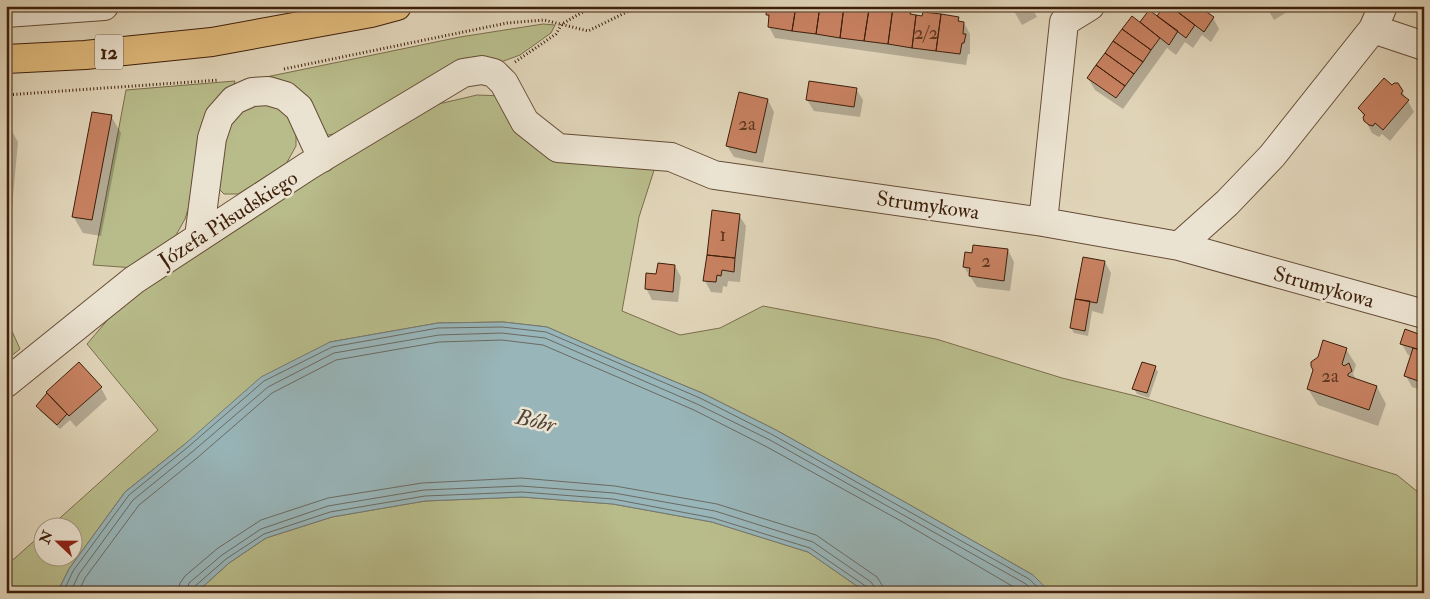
<svg xmlns="http://www.w3.org/2000/svg" width="1430" height="599" viewBox="0 0 1430 599" font-family="'IM FELL Double Pica',serif">
<rect width="100%" height="100%" fill="#e0d4b8"/>
<filter id="stains"><feTurbulence type="fractalNoise" baseFrequency=".004" numOctaves="4"/><feColorMatrix values="0 0 0 0 .2 0 0 0 0 .09 0 0 0 0 .02 0 0 0 .5 -.17"/></filter>
<radialGradient id="worn" r=".72"><stop offset=".6" stop-color="#630" stop-opacity="0"/><stop offset="1" stop-color="#630" stop-opacity=".3"/></radialGradient>
<path fill="#b8bb8a" stroke="#7b6d4a" d="M 543,24 L 555,25 L 551,33 L 520,55 L 501,62 L 482,56 L 462,59 L 341,133 L 328,135 L 260,80 L 266,77 L 460,37 Z
M 235,81 L 234,85 L 204,121 L 198,141 L 196,184 L 185,219 L 176,235 L 147,261 L 135,268 L 93,265 L 126,90 Z
M 477,95 L 504,96 L 521,125 L 656,164 L 639,217 L 622,311 L 680,335 L 720,328 L 763,306 L 936,339 L 1062,378 L 1140,397 L 1397,475 L 1424,497 L 1424,593 L 1051,593 L 1033,575 L 910,505 L 776,430 L 702,393 L 618,358 L 547,327 L 503,322 L 438,323 L 330,342 L 185,444 L 125,492 L 69,569 L 57,593 L 6,593 L 6,566 L 42,534 L 42,556 L 72,556 L 72,526 L 51,526 L 158,430 L 87,344 L 128,296 L 235,225 L 430,106 Z
M 263,102 L 284,108 L 296,124 L 296,146 L 286,164 L 238,194 L 224,194 L 216,186 L 223,138 L 232,116 Z
M 6,318 L 20,349 L 6,360 Z
M 522,497 L 613,504 L 712,522 L 808,552 L 867,593 L 196,593 L 229,563 L 266,538 L 332,517 L 425,501 Z"/>
<path fill="#98b5b9" stroke="#747973" d="M 503,322 L 547,327 L 618,358 L 702,393 L 776,430 L 910,505 L 1033,575 L 1051,593 L 867,593 L 808,552 L 712,522 L 613,504 L 522,497 L 425,501 L 332,517 L 266,538 L 229,563 L 196,593 L 57,593 L 69,569 L 125,492 L 185,444 L 261,377 L 330,342 L 438,323 Z"/>
<path fill="#0003" d="M 772,6 L 864,6 L 866,9 L 910,11 L 913,16 L 958,18 L 961,23 L 964,23 L 970,34 L 970,54 L 968,54 L 966,65 L 775,38 L 769,27 L 770,20 L 767,15 Z
M 1011,6 L 1031,6 L 1037,17 L 1022,25 Z
M 1266,6 L 1291,6 L 1292,9 L 1274,20 Z
M 1149,11 L 1158,17 L 1175,12 L 1213,18 L 1219,29 L 1211,42 L 1202,35 L 1193,48 L 1185,42 L 1176,55 L 1167,48 L 1123,109 L 1095,90 L 1088,78 Z
M 1398,84 L 1414,112 L 1390,141 L 1382,134 L 1379,137 L 1372,133 L 1359,108 Z
M 856,89 L 863,100 L 860,117 L 814,111 L 807,100 Z
M 768,100 L 774,112 L 763,163 L 734,157 L 727,146 Z
M 111,116 L 121,133 L 101,236 L 83,233 L 73,216 Z
M 6,126 L 9,126 L 18,142 L 10,229 L 6,228 Z
M 739,215 L 746,226 L 740,282 L 728,281 L 727,287 L 723,286 L 722,293 L 711,292 L 705,281 Z
M 1008,250 L 1014,262 L 1010,291 L 977,287 L 964,267 Z
M 1105,262 L 1111,273 L 1103,314 L 1092,311 L 1088,336 L 1074,333 L 1071,328 Z
M 675,266 L 681,277 L 678,302 L 652,300 L 646,288 L 657,276 Z
M 1424,337 L 1424,391 L 1412,387 L 1406,376 L 1412,356 L 1408,355 L 1402,344 Z
M 1346,349 L 1356,365 L 1353,374 L 1357,381 L 1377,387 L 1386,404 L 1378,426 L 1318,405 L 1308,389 Z
M 1155,367 L 1158,372 L 1149,398 L 1137,394 L 1134,389 Z
M 101,388 L 107,399 L 76,427 L 70,420 L 60,429 L 40,411 L 37,406 L 48,393 Z"/>
<g fill="none" stroke-linecap="round" stroke-linejoin="round">
<path stroke="#6b6a62" stroke-width="1" d="M 63,593 L 73,571 L 129,495 L 188,447 L 264,381 L 332,347 L 438,328 L 502,327 L 546,332 L 700,398 L 773,435 L 1029,579 L 1044,593
M 70,593 L 79,574 L 133,500 L 192,452 L 268,387 L 334,353 L 439,335 L 502,333 L 545,338 L 697,404 L 770,440 L 1026,584 L 1035,593
M 78,593 L 85,578 L 139,505 L 197,458 L 272,393 L 336,360 L 439,342 L 502,340 L 543,345 L 694,410 L 767,447 L 901,521 L 1024,593
M 178,593 L 180,583 L 185,576 L 218,548 L 261,520 L 328,498 L 422,483 L 521,478 L 615,486 L 717,504 L 816,535 L 877,577 L 882,585 L 883,593
M 186,593 L 189,583 L 222,555 L 261,529 L 328,506 L 424,490 L 521,486 L 614,493 L 715,511 L 813,542 L 871,582 L 874,586 L 875,593
M 192,593 L 194,587 L 226,559 L 264,534 L 330,512 L 425,496 L 522,492 L 613,499 L 713,518 L 810,548 L 867,587 L 869,593"/>
</g>
<path fill="#c78161" stroke="#3e1f0a" d="M 767,6 L 796,6 L 792,31 L 768,27 L 769,15 L 766,15 Z
M 796,6 L 820,6 L 816,34 L 792,31 Z
M 820,6 L 844,6 L 840,38 L 816,34 Z
M 844,6 L 863,6 L 862,8 L 869,9 L 864,41 L 840,38 Z
M 875,6 L 893,7 L 888,44 L 864,41 L 869,9 L 874,9 Z
M 1164,6 L 1170,6 L 1195,25 L 1186,38 L 1157,16 Z
M 1177,6 L 1198,6 L 1214,17 L 1204,32 L 1175,10 Z
M 893,7 L 911,10 L 910,14 L 916,15 L 912,48 L 888,44 Z
M 1149,10 L 1178,31 L 1169,45 L 1140,22 Z
M 923,12 L 941,14 L 936,51 L 912,48 L 916,15 L 922,16 Z
M 941,14 L 959,17 L 958,21 L 964,22 L 963,34 L 966,34 L 964,43 L 962,43 L 960,54 L 936,51 Z
M 1132,16 L 1160,38 L 1151,50 L 1122,29 Z
M 1122,29 L 1151,50 L 1143,62 L 1113,41 Z
M 1113,41 L 1143,62 L 1134,74 L 1105,53 Z
M 1105,53 L 1134,74 L 1125,86 L 1096,65 Z
M 1096,65 L 1125,86 L 1116,98 L 1087,78 Z
M 1384,78 L 1392,85 L 1394,83 L 1398,83 L 1403,91 L 1401,94 L 1409,100 L 1383,130 L 1375,123 L 1373,126 L 1369,125 L 1364,121 L 1363,117 L 1365,115 L 1358,108 Z
M 809,81 L 857,88 L 854,107 L 806,100 Z
M 739,92 L 768,99 L 756,153 L 726,146 Z
M 92,112 L 112,115 L 92,220 L 72,217 Z
M 6,124 L 9,125 L 6,159 Z
M 712,210 L 740,214 L 735,258 L 707,255 Z
M 973,245 L 1008,249 L 1004,281 L 969,276 L 970,268 L 963,267 L 965,252 L 972,253 Z
M 707,255 L 735,258 L 734,272 L 722,270 L 721,276 L 717,275 L 716,282 L 703,281 Z
M 1083,257 L 1105,261 L 1097,303 L 1075,299 Z
M 658,263 L 675,265 L 673,292 L 645,289 L 646,273 L 656,274 Z
M 1075,299 L 1090,301 L 1085,331 L 1070,328 Z
M 1405,329 L 1424,336 L 1424,351 L 1400,344 Z
M 1323,340 L 1347,348 L 1342,364 L 1344,366 L 1349,363 L 1352,371 L 1348,374 L 1348,376 L 1377,386 L 1369,410 L 1307,389 L 1313,370 L 1311,366 L 1311,362 L 1318,357 Z
M 1413,348 L 1424,351 L 1424,383 L 1404,376 Z
M 79,362 L 102,387 L 69,416 L 46,392 Z
M 1142,362 L 1156,366 L 1147,393 L 1132,389 Z
M 47,393 L 67,414 L 57,425 L 36,406 Z"/>
<g fill="none" stroke-linecap="round" stroke-linejoin="round">
<g stroke="#664c36" stroke-width="30">
<path id="minor" d="M 6,13 L 104,6
M 1373,29 L 1424,46
M 1043,222 L 1064,22 L 1090,6
M 199,237 L 212,138 L 219,117 L 234,100 L 252,92 L 268,91 L 285,96 L 299,108 L 322,158
M 1179,246 L 1227,203 L 1272,156 L 1373,29 L 1383,6
M 6,383 L 134,280 L 308,166 L 463,73 L 482,70 L 494,73 L 504,83 L 525,122 L 558,148 L 671,157 L 714,175 L 1043,222 L 1179,246 L 1424,314"/>
</g>
<g stroke="#3e1f0a" stroke-width="30">
<path id="major" d="M 6,59 L 85,55 L 212,42 L 371,13 L 397,6"/>
</g>
<path stroke="#3e1f0a" stroke-width="3" stroke-dasharray="1 2.5" stroke-linecap="butt" d="M 515,62 L 556,34 L 562,24 L 593,6
M 284,69 L 507,23 L 544,20 L 588,31 L 639,6
M 6,95 L 219,80"/>
<use href="#minor" stroke="#ebe3d1" stroke-width="28"/>
<use href="#major" stroke="#e0ba7c" stroke-width="28"/>
</g>
<g text-anchor="middle" stroke-width="5" stroke-linejoin="round" paint-order="stroke">
<g font-size="19" fill="#603820">
<text x="926" y="39">2/2</text>
<text x="747" y="130">2a</text>
<text x="723" y="241">1</text>
<text x="986" y="267">2</text>
<text x="1330" y="382">2a</text>
</g>
<rect fill="#ebe3d1" stroke="#725a46" stroke-width="1" x="95" y="34.5" width="28" height="35" rx="4"/>
<g font-size="20" font-weight="bold" fill="#3e1f0a">
<text x="109" y="59">12</text>
</g>
<g font-size="21" fill="#3e1f0a" stroke="#ebe3d1">
<text transform="translate(928 205) rotate(8)" y="7">Strumykowa</text>
<text transform="translate(228 219) rotate(-33)" y="7">Józefa Piłsudskiego</text>
<text transform="translate(1324 287) rotate(16)" y="7">Strumykowa</text>
</g>
<g font-size="22" font-style="italic" fill="#544436" stroke="#ebe3d1">
<text transform="translate(536 420) rotate(13)" y="8">Bóbr</text>
</g>
</g>
<rect width="1430" height="599" fill="none" stroke="#e0d4b8" stroke-width="25"/>
<rect x="8" y="8" width="1415" height="584" fill="none" stroke="#3e1f0a" stroke-width="2.5"/>
<rect x="12" y="12" width="1405" height="574" fill="none" stroke="#3e1f0a"/>
<g transform="translate(58 542) rotate(292)"><circle r="24" fill="#ebe3d1" stroke="#a69581"/>
<path d="M0-4L9 19L0 12L-9 19Z" fill="#8f2418"/>
<text y="-8" font-size="14" font-weight="bold" text-anchor="middle" fill="#3e1f0a">N</text>
</g>
<rect width="100%" height="100%" filter="url(#stains)"/>
<rect width="100%" height="100%" fill="url(#worn)"/>
</svg>
